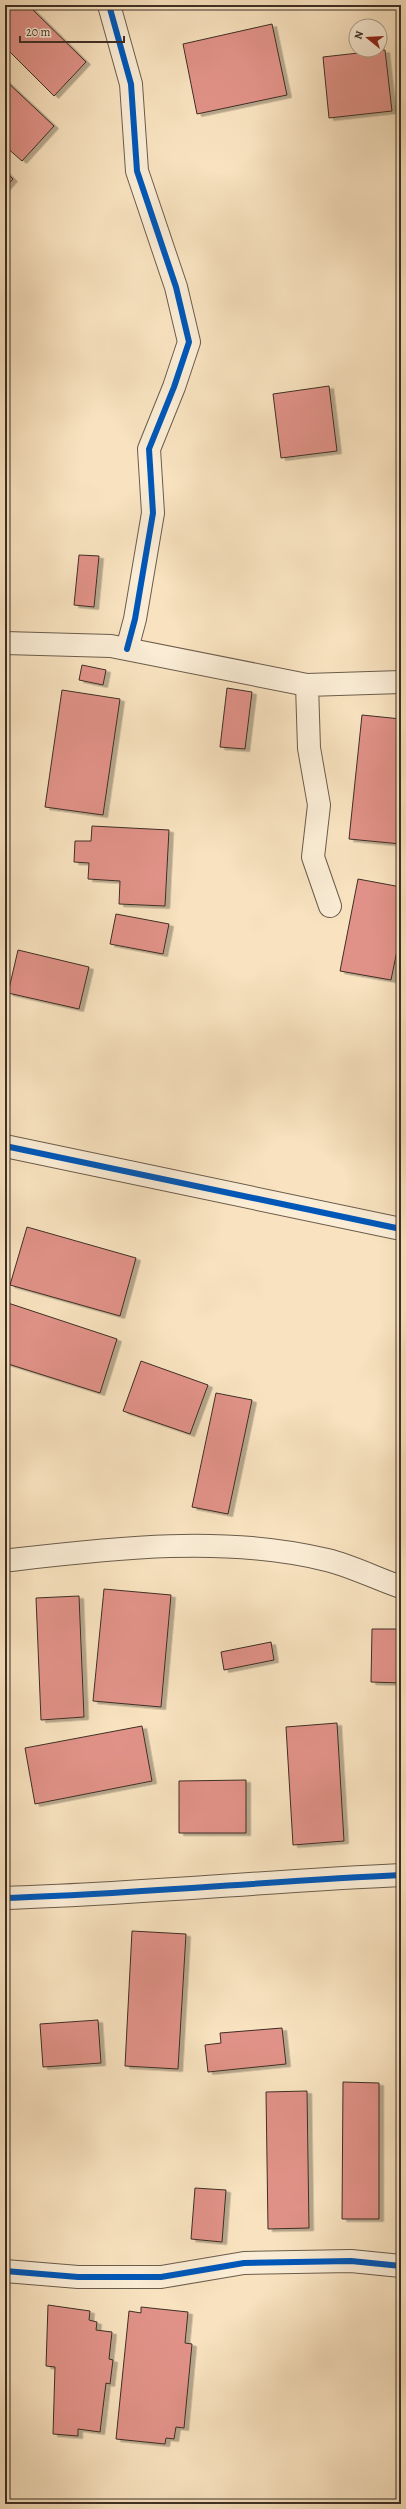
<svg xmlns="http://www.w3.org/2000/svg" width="406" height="2509" viewBox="0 0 406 2509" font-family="Alegreya,serif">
<defs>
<filter id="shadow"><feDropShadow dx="4.5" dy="2.5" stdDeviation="0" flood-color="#0004"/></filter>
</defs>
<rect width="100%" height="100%" fill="#f8e2bf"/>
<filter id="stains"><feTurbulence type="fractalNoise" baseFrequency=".005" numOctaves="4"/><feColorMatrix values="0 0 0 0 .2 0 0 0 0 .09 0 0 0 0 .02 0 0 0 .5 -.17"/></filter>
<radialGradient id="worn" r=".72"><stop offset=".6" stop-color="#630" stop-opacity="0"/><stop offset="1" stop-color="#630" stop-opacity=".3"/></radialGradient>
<path fill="#e19288" stroke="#3d2f24" filter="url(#shadow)" d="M 5,5 L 28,5 L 86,62 L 54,96 L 5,47 Z
M 272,24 L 287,95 L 197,114 L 183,44 Z
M 385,50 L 392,111 L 329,118 L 323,57 Z
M 5,80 L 54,126 L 22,161 L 5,146 Z
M 5,171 L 13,179 L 5,188 Z
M 329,386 L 337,451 L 281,458 L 273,394 Z
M 79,555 L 99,556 L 94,607 L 74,605 Z
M 82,665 L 106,670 L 103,685 L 79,680 Z
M 227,688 L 252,692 L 245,749 L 220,747 Z
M 62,690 L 120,699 L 103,815 L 45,807 Z
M 362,715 L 401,719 L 401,844 L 349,839 Z
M 92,826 L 169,830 L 165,906 L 119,904 L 120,881 L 88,879 L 89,863 L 74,862 L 75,841 L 91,841 Z
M 358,879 L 401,887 L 401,931 L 391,980 L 340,971 Z
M 116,914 L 169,924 L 163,954 L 110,944 Z
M 18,950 L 89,967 L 79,1009 L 8,993 Z
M 27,1227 L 136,1258 L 120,1316 L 10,1285 Z
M 5,1302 L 117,1339 L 100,1393 L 5,1363 Z
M 141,1361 L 208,1385 L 190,1434 L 123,1411 Z
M 216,1393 L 252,1400 L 228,1514 L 192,1507 Z
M 104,1589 L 171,1595 L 161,1707 L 93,1701 Z
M 79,1596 L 84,1717 L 41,1720 L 36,1598 Z
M 372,1629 L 401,1629 L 401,1683 L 371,1682 Z
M 271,1642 L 274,1660 L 224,1670 L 221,1652 Z
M 337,1723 L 344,1841 L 293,1845 L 286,1727 Z
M 142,1726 L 152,1781 L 35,1804 L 25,1748 Z
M 246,1780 L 246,1833 L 179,1833 L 179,1781 Z
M 132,1931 L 186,1934 L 178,2069 L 125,2066 Z
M 98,2020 L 101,2063 L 43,2067 L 40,2024 Z
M 282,2028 L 286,2064 L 208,2072 L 205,2045 L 221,2043 L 220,2033 Z
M 343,2082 L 379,2083 L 379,2219 L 342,2219 Z
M 307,2091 L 309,2228 L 268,2229 L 266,2092 Z
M 401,2166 L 401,2207 L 397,2207 Z
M 195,2188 L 226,2190 L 222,2242 L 191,2239 Z
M 48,2305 L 90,2311 L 89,2320 L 97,2322 L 96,2330 L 112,2332 L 109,2359 L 113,2360 L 110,2384 L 106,2383 L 100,2432 L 78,2429 L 78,2436 L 53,2434 L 55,2367 L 46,2366 Z
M 141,2307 L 188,2312 L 185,2343 L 192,2344 L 184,2428 L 176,2427 L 174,2439 L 166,2438 L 165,2444 L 116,2439 L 129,2311 L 141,2313 Z"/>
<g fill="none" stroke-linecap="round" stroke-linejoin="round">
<g stroke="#6c5c4b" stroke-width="24">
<path id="minor" d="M 109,5 L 131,84 L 137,171 L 176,287 L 189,342 L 174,387 L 149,449 L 153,513 L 135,619 L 127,649
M 5,643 L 111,646 L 307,685 L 401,682
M 307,685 L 309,748 L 319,805 L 313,857 L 330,906
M 5,1146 L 401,1229
M 11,1560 C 113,1548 227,1535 327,1560 C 352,1566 377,1579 401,1587
M 5,1898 C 137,1894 269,1881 401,1875
M 5,2271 L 78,2277 L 161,2277 L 244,2263 L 351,2261 L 401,2266"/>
</g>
<use href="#minor" stroke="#faecd5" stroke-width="22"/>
<g stroke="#faecd5" stroke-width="8">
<path id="cycleway" d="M 109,5 L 131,84 L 137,171 L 176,287 L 189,342 L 174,387 L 149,449 L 153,513 L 135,619 L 127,649
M 5,1146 L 401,1229
M 5,1898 C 137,1894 269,1881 401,1875
M 5,2271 L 78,2277 L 161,2277 L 244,2263 L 351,2261 L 401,2266"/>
</g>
<use href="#cycleway" stroke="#0057b8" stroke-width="6"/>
</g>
<rect width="406" height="2509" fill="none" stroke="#f8e2bf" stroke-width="20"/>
<rect x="6" y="6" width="394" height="2497" fill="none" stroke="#3d2f24" stroke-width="2"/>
<rect x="10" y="10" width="386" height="2489" fill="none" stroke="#3d2f24"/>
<g transform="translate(368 38) rotate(288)"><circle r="19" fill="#faecd5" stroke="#aea08e"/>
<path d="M0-3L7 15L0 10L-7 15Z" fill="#8f2418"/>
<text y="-6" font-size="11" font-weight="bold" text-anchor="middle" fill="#3d2f24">N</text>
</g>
<path d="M20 36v6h104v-6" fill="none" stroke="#3d2f24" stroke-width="2"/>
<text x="26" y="36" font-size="12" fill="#3d2f24" stroke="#faecd5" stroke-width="3" paint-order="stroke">20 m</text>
<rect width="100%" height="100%" filter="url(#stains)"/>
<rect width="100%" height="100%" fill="url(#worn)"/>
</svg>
